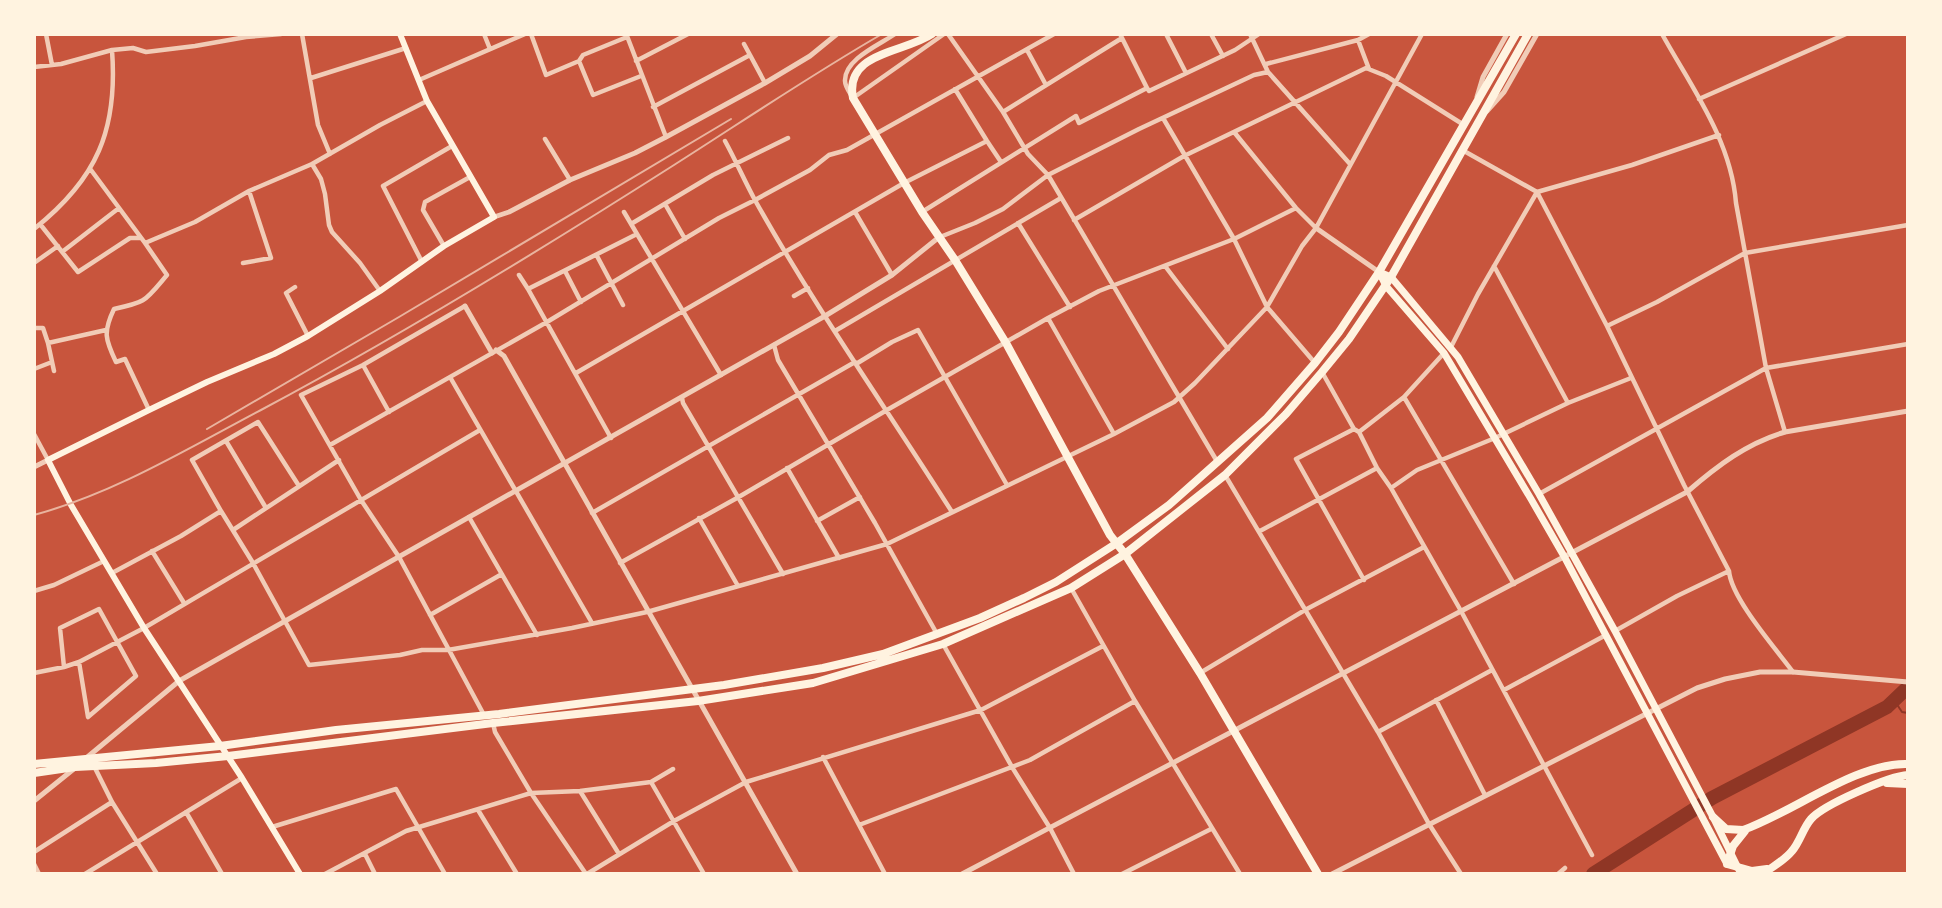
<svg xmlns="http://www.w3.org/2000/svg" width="1942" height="908" viewBox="0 0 1942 908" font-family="'DejaVu Sans',sans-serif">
<rect width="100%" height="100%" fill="#c8553d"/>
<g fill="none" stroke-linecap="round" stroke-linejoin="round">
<path stroke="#8f3625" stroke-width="2" d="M 1894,700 L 1902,712 L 1908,713"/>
<path stroke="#8f3625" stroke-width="14" d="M 1593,874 L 1712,798 L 1887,707 L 1908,687"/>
<path stroke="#f1ccb7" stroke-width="4.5" d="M 46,34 L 52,65
M 302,34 L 318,125 L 330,154
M 484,34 L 490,49
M 531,34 L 546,75 L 579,61 L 583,55 L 627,37
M 895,34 C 881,44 844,59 845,81 C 845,87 850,93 853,98 L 944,34
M 948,34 L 1003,112 L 1028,154 L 1048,175 L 1218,463
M 1120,34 L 1147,88
M 1166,34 L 1186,73
M 1211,34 L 1223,56
M 1250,34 L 1268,72 L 1350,164
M 1662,34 C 1692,88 1731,140 1736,203 L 1766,368 L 1785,432
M 627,36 L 666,137
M 1358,40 L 1369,69
M 744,44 L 750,55
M 1027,50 L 1046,85
M 579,61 L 593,95 L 641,76
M 636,61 L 688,34
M 1266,64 L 1358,40 L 1369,34
M 34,67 L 61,64 L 112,50 L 133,48 L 146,52 L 195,46 L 246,37 L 281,34
M 311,78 L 406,48
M 419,80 L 525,34
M 955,89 L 987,141 L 1001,162
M 1699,99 L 1846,34
M 653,107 L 750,55 L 765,83
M 1003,112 L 1122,38
M 1163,118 L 1234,239 L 1267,307 L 1315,363
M 1234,132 L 1296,208 L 1316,228
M 545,139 L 570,180
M 725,141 C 736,161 745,182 756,202 C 816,309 887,409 952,512
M 1464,151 L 1537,192 L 1607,326 L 1684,485 L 1729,571 C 1731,598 1776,649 1793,672
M 312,164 L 321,179 L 325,194 L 329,225 L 332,232 L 360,263 L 380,291
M 91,170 L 145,243 L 195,222 L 249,191 L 312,164 L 380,125 L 427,101
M 665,204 L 685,239
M 624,212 L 637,234
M 855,212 L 892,275
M 922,212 L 1076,116 L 1079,123 L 1147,88 L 1149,91 L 1235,50 L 1259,34
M 1074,220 L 1184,156 L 1366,68 L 1386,76 L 1464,125
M 1018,223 L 1070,307
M 40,224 L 78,272 L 130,238 L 140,238
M 631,224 L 713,175 L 788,138
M 34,229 C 97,179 118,130 112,50
M 940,237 L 975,223 L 1003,209 L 1048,175 L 1139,129 L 1254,75 L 1268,72
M 145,243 L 167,275 C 145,301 147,302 114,309 C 103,332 105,339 116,362 L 125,359 L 149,410
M 444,246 L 423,210 L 425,202 L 470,177
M 62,252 L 119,208
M 597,256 L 623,305
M 422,262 L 383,186 L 452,146
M 34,263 L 58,246
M 243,263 L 271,258 L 249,191
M 1165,266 L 1228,349
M 1494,266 L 1568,403
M 565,271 L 581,302
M 519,275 L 528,289
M 295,287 L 286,293 L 308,336
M 794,296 L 808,288
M 465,306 L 363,365 L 301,395 L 361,500 L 399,557 L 484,715
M 1048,318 L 1114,434
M 1607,326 L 1657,302 L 1745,253 L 1908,225
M 34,328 L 43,328 L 48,343 L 106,330
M 835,331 L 1061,198
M 48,343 L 54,371
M 774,345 L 778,360 L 875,523 L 937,634
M 1451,347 L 1478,294 L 1537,192 L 1632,165 L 1719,135
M 856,364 L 892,342 L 918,330 L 1007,485
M 363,365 L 389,412
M 34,369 L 52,362
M 1322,372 L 1354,429 L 1359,432 L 1377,468 L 1391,488 L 1461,611 L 1592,855
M 576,373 L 904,183 L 987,141
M 450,377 L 592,623
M 1404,397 L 1514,584
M 682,398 L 683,403 L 783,574
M 1354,429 L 1296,459 L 1364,580
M 1359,432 L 1404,397 L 1444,353
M 34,434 L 48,460
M 611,438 L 528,289 L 637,234 L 721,375
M 226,441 L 266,508
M 330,445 L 547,322 L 719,218 L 755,200 L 810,170 L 829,155 L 847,150 L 1054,34
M 787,468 L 839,558
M 1225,475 L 1378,732 L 1429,824 L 1461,874
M 1391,488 L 1417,470 L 1495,438 L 1568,403 L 1631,378
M 1539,494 L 1766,368 L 1908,344
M 221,511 L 192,460 L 258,422 L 299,486
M 592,513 L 855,362
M 469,517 L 537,635
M 699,518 L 738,586
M 817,521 L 860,497
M 233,530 L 339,460
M 1260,531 L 1377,468
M 152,551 L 184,603
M 620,563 L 737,498 L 887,410 L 1048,318 L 1099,291 L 1234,239 L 1296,208
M 112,573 L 181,536 L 221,511 L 253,563 L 309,665 L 400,655 L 422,650 L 448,650 L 572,628 L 647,612 L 887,544 L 1114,434 L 1174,402 L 1195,383 L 1267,307 L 1302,246 L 1316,228 L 1422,34
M 1071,588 L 1135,701 L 1240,874
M 34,591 L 54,585 L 104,561
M 430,615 L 502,574
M 1615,631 L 1677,596 L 1729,571
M 943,644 L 1012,767 L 1050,828 L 1074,874
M 64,667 L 60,628 L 99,609 L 136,676 L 88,717 L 79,662
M 34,673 L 64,667 L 79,662 L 144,628 L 480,430
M 1200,673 L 1305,610 L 1424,547
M 1504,690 L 1606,635
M 1436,700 L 1485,795
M 493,723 L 495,732 L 531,793 L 586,874
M 1378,732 L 1492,670
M 823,757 L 885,874
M 94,766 L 112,802 L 157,874
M 651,782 L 673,769
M 580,791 L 619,854
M 478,810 L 517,874
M 186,812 L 222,874
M 859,825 L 1030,760 L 1135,701
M 272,827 L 396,789 L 445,874
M 34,852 L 112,802
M 365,854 L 375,874
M 34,864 L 39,874
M 85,874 L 242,778
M 325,874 L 406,831 L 531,793 L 580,791 L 651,782 L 704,874
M 587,874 L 674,821 L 746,782 L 981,710 L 1103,646
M 1122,874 L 1211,829
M 1558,874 L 1565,868"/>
<path stroke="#f1ccb7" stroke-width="5" d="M 1477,97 L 1483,77 L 1507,34
M 1487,111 L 1504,92 L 1537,34
M 494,217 L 509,212 L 570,180 L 635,153 L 666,137 L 765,83 L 810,56 L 837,34
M 1316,228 L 1379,272
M 465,306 L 492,353
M 496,350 L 504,356 L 797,874
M 34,467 L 48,460
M 85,759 L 179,681 L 825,316 L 892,275 L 938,238
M 34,801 L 75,768
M 962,874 L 1687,492 C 1717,466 1747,443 1785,432 L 1908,411
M 1332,874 L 1697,688 L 1725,679 L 1760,672 L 1793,672 L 1908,682"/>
<path stroke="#fff3e0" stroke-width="6" d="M 300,874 L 242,778 L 144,628 L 71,505 L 48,460 L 149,410 L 207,382 L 274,354 L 308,336 L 380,291 L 444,246 L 494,217 L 427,101 L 400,34"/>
<path stroke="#fff3e0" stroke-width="7" d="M 1379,272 L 1391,277 L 1458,357 L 1539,494 L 1615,631 L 1713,817 L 1741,874
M 1379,272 L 1386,286 L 1444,353 L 1531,499 L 1565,558 L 1727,864"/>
<path stroke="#fff3e0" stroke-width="8" d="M 932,34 C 904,53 844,52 853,98 L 922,212 L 955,260 L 1006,343 L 1110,535 L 1125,554 L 1200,673 L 1318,874
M 34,764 L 220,746 L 336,730 L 499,714 L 724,685 L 823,668 L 883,654 L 980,618 L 1024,598 L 1056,582 L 1117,543 L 1169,505 L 1267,418 L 1315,363 L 1339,332 L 1379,272 L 1516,34
M 34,773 L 75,767 L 156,763 L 228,756 L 493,723 L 698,701 L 813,683 L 943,644 L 1071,588 L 1125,554 L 1225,475 L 1286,414 L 1322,372 L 1349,339 L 1391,277 L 1528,34"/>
<path stroke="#fff3e0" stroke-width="8" d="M 1887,783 L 1908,784
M 1713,817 L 1726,829 L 1743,830 C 1792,813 1857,762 1908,764
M 1745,831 L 1733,846 L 1727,864 L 1752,871 L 1767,869
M 1763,874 C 1773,866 1784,861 1792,851 C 1800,842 1803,828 1811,819 C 1823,805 1889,776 1908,775"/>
<path stroke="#e9b49f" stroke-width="2" d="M 207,429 L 399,317 L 731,119
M 34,515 C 115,493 187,449 261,410 C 402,335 539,251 674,165 C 743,121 811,75 882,34"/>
</g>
<rect width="1942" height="908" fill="none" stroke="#fff3e0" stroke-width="72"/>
</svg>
